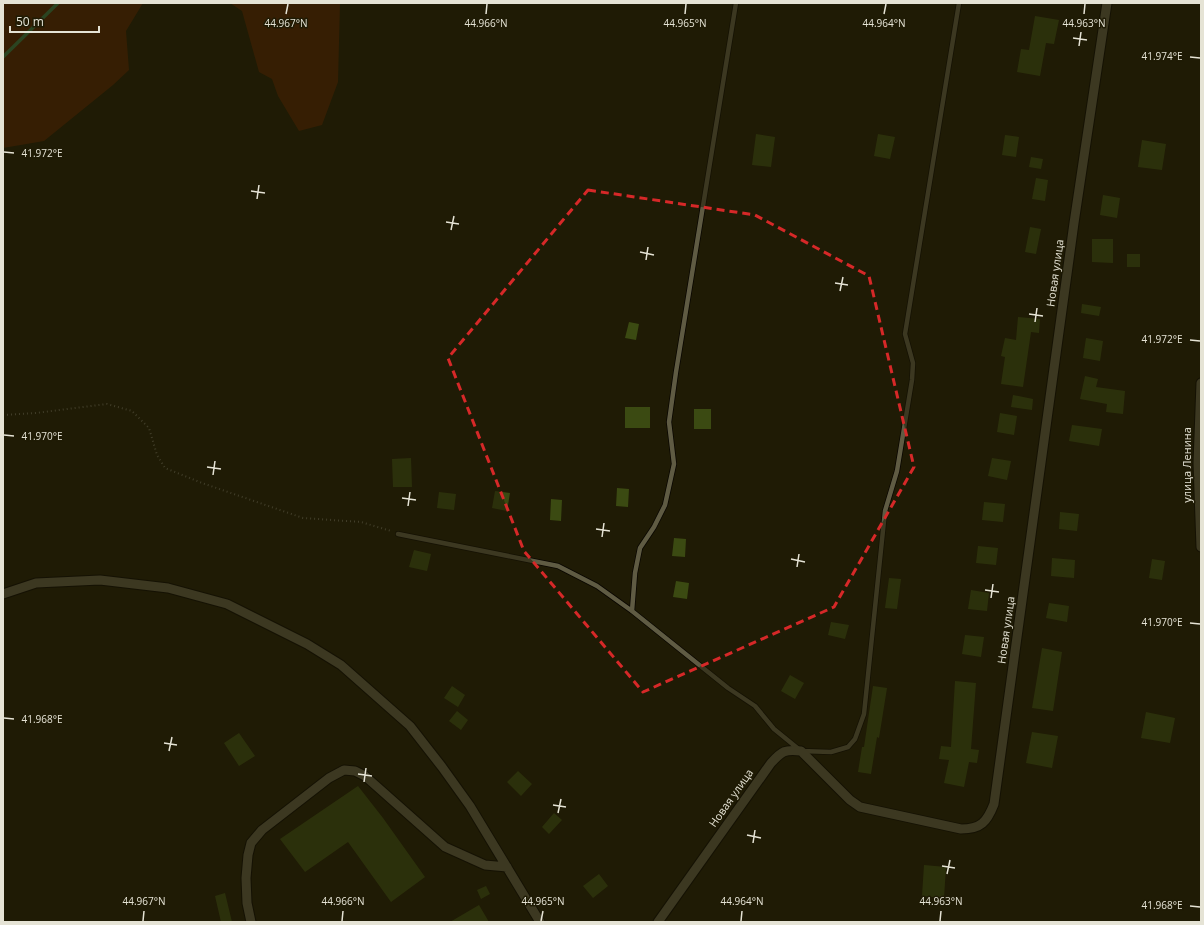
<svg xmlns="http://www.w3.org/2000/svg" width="1204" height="925" viewBox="0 0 1204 925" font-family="'Open Sans',sans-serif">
<rect width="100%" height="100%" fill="#1f1b05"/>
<path fill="#522300" d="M 3,3 L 143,3 L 126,31 L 129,70 L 113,85 L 44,141 L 3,148 Z
M 230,3 L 340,3 L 338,82 L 322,125 L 299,131 L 278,96 L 272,79 L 259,72 L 242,11 Z"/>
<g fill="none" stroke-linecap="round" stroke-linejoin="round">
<path stroke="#3a7643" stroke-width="3.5" d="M 3,57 L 58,3"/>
</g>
<path fill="#3b4a12" d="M 1035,16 L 1059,20 L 1054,44 L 1046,43 L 1040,76 L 1017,72 L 1021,49 L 1029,50 Z
M 756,134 L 775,137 L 771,167 L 752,165 Z
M 878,134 L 895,137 L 890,159 L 874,156 Z
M 1005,135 L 1019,137 L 1016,157 L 1002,155 Z
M 1142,140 L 1166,144 L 1162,170 L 1138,167 Z
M 1031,157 L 1043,159 L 1041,169 L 1029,167 Z
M 1036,178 L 1048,180 L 1045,201 L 1032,199 Z
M 1103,195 L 1120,198 L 1117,218 L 1100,215 Z
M 1030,227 L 1041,229 L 1036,254 L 1025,252 Z
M 1092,239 L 1113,239 L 1113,263 L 1092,262 Z
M 1127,254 L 1140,254 L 1140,267 L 1127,267 Z
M 1082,304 L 1101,307 L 1099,316 L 1081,313 Z
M 1018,317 L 1040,319 L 1039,333 L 1031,332 L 1023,387 L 1001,384 L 1005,357 L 1001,356 L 1005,338 L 1016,340 Z
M 629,322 L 639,324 L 636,340 L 625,338 Z
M 1086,338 L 1103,341 L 1100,361 L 1083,358 Z
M 1085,376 L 1098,379 L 1096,387 L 1125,391 L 1123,414 L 1106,412 L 1107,404 L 1080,399 Z
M 1013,395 L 1033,399 L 1032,410 L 1011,407 Z
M 625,407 L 650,407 L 650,428 L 625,428 Z
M 694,409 L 711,409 L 711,429 L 694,429 Z
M 1000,413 L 1017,416 L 1014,435 L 997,432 Z
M 1072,425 L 1102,429 L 1099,446 L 1069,441 Z
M 411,458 L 412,487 L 393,487 L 392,459 Z
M 992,458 L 1011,461 L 1007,480 L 988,476 Z
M 617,488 L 629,489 L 628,507 L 616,506 Z
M 495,491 L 510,493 L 507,511 L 492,508 Z
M 439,492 L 456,494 L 454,510 L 437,508 Z
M 551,499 L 562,500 L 561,521 L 550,520 Z
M 984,502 L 1005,504 L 1003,522 L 982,520 Z
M 1060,512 L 1079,514 L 1077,531 L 1059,529 Z
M 674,538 L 686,539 L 685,557 L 672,556 Z
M 978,546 L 998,548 L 996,565 L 976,563 Z
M 414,550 L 431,554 L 427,571 L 409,567 Z
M 1052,558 L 1075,560 L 1074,578 L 1051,576 Z
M 1152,559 L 1165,561 L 1162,580 L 1149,578 Z
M 889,578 L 901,579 L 897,609 L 885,608 Z
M 676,581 L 689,583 L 687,599 L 673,597 Z
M 971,590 L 989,593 L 987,611 L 968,609 Z
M 1049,603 L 1069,606 L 1067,622 L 1046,618 Z
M 831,622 L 849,625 L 845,639 L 828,635 Z
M 965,635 L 984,637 L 981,657 L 962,654 Z
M 1042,648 L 1062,652 L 1053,711 L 1032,708 Z
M 790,675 L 804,683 L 795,699 L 781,691 Z
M 955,681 L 976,683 L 971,749 L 979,750 L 977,763 L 969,762 L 964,787 L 944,783 L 949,760 L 939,759 L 941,746 L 951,747 Z
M 452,686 L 465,695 L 458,707 L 444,698 Z
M 873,686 L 887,688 L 879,738 L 877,737 L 871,774 L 858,772 L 862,747 L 864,747 Z
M 457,711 L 468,720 L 461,730 L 449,721 Z
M 1146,712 L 1175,718 L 1170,743 L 1141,738 Z
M 1032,732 L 1058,736 L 1052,768 L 1026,763 Z
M 239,733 L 255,756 L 239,766 L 224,743 Z
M 518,771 L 532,784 L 521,796 L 507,782 Z
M 358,786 L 383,818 L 425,877 L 391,902 L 348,842 L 305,872 L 280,839 Z
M 554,813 L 562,820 L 549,834 L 542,827 Z
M 924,865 L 946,867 L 944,898 L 922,896 Z
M 599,874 L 608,886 L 593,898 L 583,886 Z
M 486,886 L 490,894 L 481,899 L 477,890 Z
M 225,893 L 232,922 L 221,922 L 215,896 Z
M 479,905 L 489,922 L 450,922 Z"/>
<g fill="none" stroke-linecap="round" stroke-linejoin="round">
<g stroke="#090600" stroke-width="6">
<path id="service" d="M 398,534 L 558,566 L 597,586 L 632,611 L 728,688 L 755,706 L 774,729 L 801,751 L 831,752 L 848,747 L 855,739 L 864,714 L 885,511 L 897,471 L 912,380 L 913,363 L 905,334 L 959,3
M 632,611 L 635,573 L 640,548 L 654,527 L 665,505 L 674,464 L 669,422 L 676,372 L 736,3"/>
</g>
<g stroke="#090600" stroke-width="11">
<path id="minor" d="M 1201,383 L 1198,463 L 1201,547
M 3,594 L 36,583 L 100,580 L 168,588 L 227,604 L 307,644 L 341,665 L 410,726 L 442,767 L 470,806 L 540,922
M 251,922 L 247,903 L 246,878 L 248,855 L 251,843 L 262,830 L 329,778 L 344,770 L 355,771 L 365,776 L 445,847 L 485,865 L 507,867
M 658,922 L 771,763 C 782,751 785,749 801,751 L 850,800 L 860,807 L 961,829 C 981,829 987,822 994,804 L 1074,223 L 1107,3"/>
</g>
<path stroke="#6b6754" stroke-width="2" stroke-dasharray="1 3" stroke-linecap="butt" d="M 3,415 L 36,413 L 107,404 L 132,411 L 149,428 L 157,455 L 165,468 L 202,483 L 303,518 L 361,522 L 391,531"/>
<use href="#service" stroke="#5f5b43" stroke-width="4.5"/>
<use href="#minor" stroke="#5f5b43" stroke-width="9"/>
</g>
<path d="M0 0H1204V925H0ZM 588,190 L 755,215 L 869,276 L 914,467 L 834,607 L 643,692 L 524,551 L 448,358 Z" fill="#1f1b05" fill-opacity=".55" fill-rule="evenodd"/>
<path fill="none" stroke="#d62828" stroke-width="3" stroke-dasharray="8 5" stroke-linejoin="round" d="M 588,190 L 755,215 L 869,276 L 914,467 L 834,607 L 643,692 L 524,551 L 448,358 Z"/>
<path fill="none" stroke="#e5e3d5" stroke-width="1.5" d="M 286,14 L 288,4M 486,14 L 487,4M 685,14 L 686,4M 884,14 L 886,4M 1084,14 L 1085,4M 1073,38 L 1087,40M 1079,46 L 1081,32M 1190,57 L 1200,58M 4,152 L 14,153M 251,191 L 265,193M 257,199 L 259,185M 446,222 L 459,224M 451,230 L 454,216M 640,252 L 654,255M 646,260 L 648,247M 835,283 L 848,285M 840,291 L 843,277M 1029,314 L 1043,316M 1035,322 L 1037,308M 1190,340 L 1200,341M 4,435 L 14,436M 207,467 L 221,469M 213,475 L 215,461M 402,498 L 416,500M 408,506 L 410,492M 596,529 L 610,531M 602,537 L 604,523M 791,559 L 805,562M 797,567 L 799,554M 985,590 L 999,592M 991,598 L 993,584M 1190,623 L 1200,624M 4,718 L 14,719M 164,743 L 177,745M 169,751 L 172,737M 358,774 L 372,776M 364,782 L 366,768M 553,805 L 566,807M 558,813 L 561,799M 747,835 L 761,838M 753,843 L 755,830M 942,866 L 955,868M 947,874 L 950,860M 1190,906 L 1200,907M 143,921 L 144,911M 342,921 L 343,911M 541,921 L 543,911M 741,921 L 742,911M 940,921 L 941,911"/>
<g text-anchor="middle" stroke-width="3" stroke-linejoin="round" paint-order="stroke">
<g font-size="11" fill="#e5e3d5" stroke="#1f1b05">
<text transform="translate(1055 273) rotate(-82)" y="4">Новая улица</text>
<text transform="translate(1187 465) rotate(-90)" y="4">улица Ленина</text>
<text transform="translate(1006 630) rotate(-82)" y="4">Новая улица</text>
<text transform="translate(731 798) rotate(-55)" y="4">Новая улица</text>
</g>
</g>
<g font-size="10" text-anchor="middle" fill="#e5e3d5" stroke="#1f1b05" stroke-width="3" stroke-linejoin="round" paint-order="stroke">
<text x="286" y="27">44.967°N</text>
<text x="486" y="27">44.966°N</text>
<text x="685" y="27">44.965°N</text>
<text x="884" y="27">44.964°N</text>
<text x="1084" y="27">44.963°N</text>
<text x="1162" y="60">41.974°E</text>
<text x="42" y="157">41.972°E</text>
<text x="1162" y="343">41.972°E</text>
<text x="42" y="440">41.970°E</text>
<text x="1162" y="626">41.970°E</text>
<text x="42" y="723">41.968°E</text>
<text x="144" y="905">44.967°N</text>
<text x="343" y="905">44.966°N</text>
<text x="543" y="905">44.965°N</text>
<text x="742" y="905">44.964°N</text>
<text x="941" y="905">44.963°N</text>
<text x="1162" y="909">41.968°E</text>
</g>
<rect width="1204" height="925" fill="none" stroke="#e5e3d5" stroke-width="8"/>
<path d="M10 26v6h89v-6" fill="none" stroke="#e5e3d5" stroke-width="2"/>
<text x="16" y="26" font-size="12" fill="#e5e3d5" stroke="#1f1b05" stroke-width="3" paint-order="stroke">50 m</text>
</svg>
